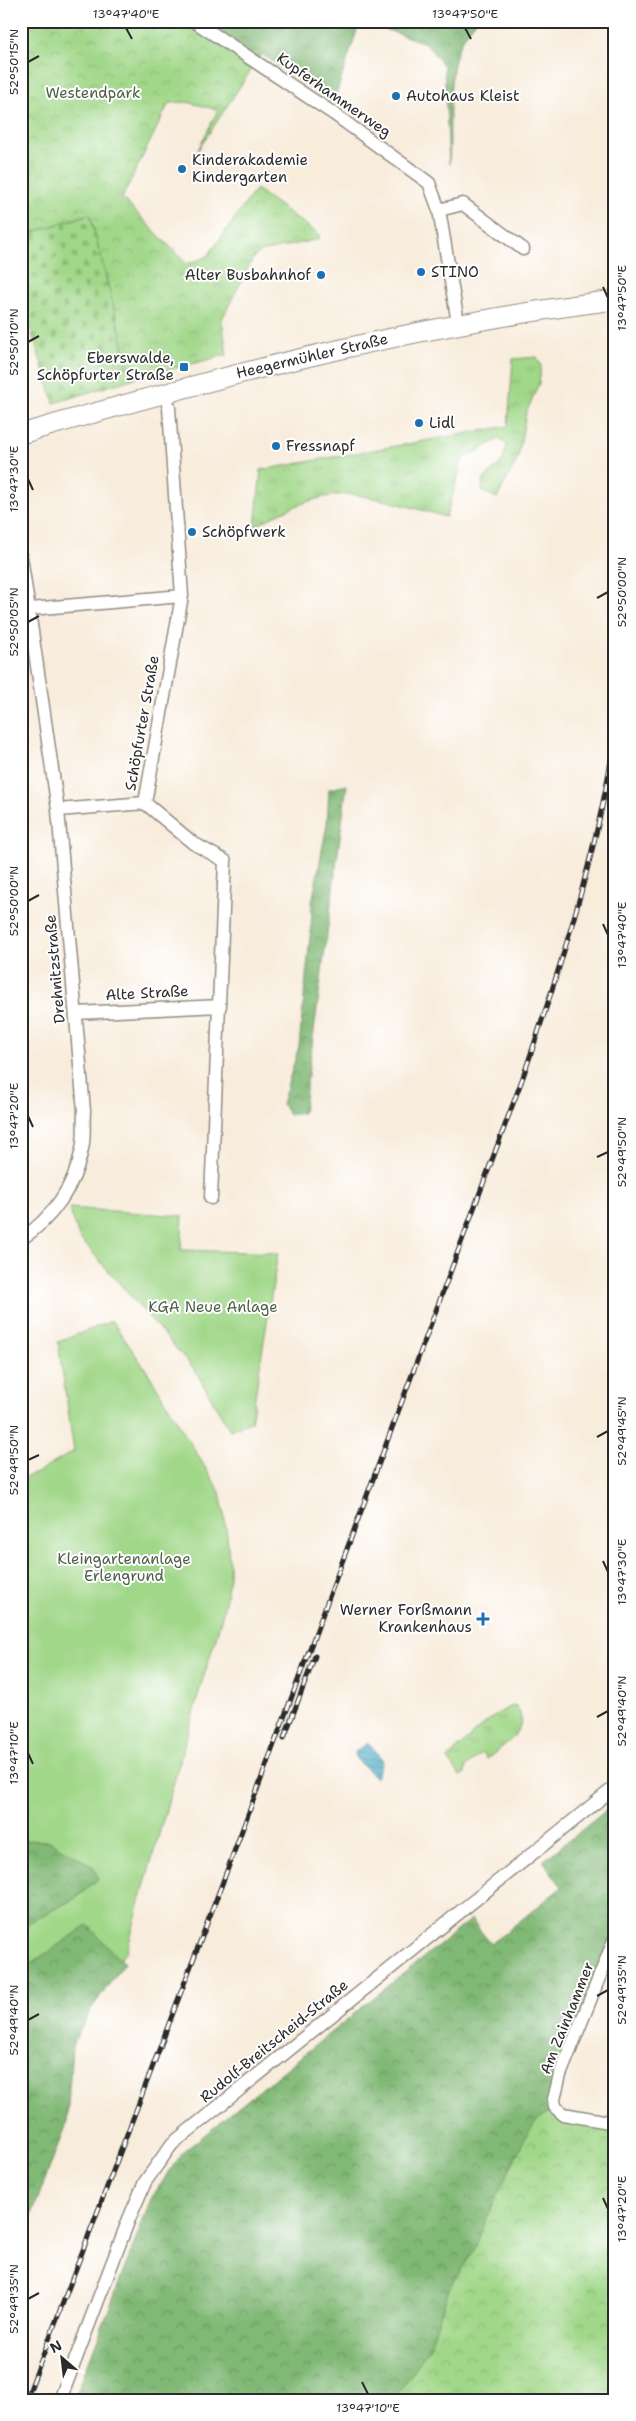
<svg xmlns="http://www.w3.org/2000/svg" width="636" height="2421" viewBox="0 0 636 2421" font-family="'Shantell Sans',sans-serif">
<defs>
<pattern id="grass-tufts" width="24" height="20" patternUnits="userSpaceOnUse" patternTransform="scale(1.25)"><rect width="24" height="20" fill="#a0d788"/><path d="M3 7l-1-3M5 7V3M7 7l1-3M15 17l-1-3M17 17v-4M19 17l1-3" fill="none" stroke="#8ab976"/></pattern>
<pattern id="forest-crowns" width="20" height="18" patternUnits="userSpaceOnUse" patternTransform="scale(1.25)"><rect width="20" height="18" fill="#80b874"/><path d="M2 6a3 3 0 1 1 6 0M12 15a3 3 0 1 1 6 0" fill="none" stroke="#69965f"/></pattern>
<pattern id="cemetery-stones" width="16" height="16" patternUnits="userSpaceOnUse" patternTransform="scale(1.25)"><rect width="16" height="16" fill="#a0d788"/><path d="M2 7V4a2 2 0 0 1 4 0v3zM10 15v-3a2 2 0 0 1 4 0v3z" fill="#8ab976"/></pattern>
<pattern id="park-crowns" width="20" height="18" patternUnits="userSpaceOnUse" patternTransform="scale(1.25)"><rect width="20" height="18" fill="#a0d788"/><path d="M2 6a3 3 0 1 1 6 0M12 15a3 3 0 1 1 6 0" fill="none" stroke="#8ab976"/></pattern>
<pattern id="water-rules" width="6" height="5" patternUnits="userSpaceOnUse" patternTransform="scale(1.25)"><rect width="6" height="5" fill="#43a9c3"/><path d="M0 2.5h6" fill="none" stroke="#388a9f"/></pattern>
</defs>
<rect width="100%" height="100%" fill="#fff"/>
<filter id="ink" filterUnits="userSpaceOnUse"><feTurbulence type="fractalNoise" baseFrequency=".02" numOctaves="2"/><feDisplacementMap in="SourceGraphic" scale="10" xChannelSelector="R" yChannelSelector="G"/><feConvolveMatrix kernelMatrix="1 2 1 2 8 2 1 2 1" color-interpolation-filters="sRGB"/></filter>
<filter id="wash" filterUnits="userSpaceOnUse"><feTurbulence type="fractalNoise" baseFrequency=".0096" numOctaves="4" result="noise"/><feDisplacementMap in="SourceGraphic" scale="20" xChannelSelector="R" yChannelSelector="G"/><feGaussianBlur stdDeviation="1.12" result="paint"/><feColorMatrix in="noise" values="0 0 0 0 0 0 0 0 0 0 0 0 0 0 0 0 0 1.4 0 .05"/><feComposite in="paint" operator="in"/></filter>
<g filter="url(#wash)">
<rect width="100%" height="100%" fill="#f8ecdb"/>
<path fill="url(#grass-tufts)" stroke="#66815a" d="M 537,357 L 541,366 L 539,383 L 526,413 L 518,458 L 497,498 L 482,491 L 483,480 L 502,462 L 507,445 L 499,439 L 463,459 L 446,517 C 417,509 386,499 356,495 C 323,491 282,510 255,527 L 261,470 L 508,426 L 513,359 Z
M 515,1705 C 534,1728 504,1745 487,1759 L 482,1753 L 466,1767 L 465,1773 L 460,1776 L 448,1759 C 462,1743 495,1711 515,1705 Z"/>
<path fill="url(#forest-crowns)" stroke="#567250" d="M 194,21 L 360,21 L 333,104 L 262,54 L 257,61 Z
M 361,21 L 476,21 C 471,28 464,36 460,44 C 445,82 452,124 449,164 L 444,66 L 425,43 Z
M 347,785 L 303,1113 L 289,1115 L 282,1104 L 299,1046 L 311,928 L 312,903 L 327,824 L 329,789 Z
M 609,1808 L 615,1823 L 614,1937 L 552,2096 L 615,2400 L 74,2400 L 152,2197 L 182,2153 L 471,1919 L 491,1944 L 562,1887 L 543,1861 Z
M 21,1840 L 50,1841 L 95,1867 L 98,1879 L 78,1897 L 21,1927 Z
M 88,1925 L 125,1963 L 91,2009 L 72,2046 L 67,2121 L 21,2244 L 21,1970 Z"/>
<path fill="url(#cemetery-stones)" stroke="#66815a" d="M 90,214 L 132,379 L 54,403 L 21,299 L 21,236 Z"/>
<path fill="url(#park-crowns)" stroke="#66815a" d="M 21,21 L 194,21 L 257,61 L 198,150 L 218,110 L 187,102 L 169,103 L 122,198 L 187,264 L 207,257 L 256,189 L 319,234 L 319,239 L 261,252 L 253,258 L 222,319 L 227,355 L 132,379 L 90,214 L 21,236 Z
M 553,2109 L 615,2125 L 615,2400 L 393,2400 L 429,2349 L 450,2287 L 475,2249 L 491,2208 L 525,2138 L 537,2120 Z"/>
<path fill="#a0d788" stroke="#66815a" d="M 69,1208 L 183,1216 L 181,1250 L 278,1253 L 251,1422 L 230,1430 L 194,1369 L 79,1237 Z
M 112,1321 L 147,1371 L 220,1492 C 225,1517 232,1561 228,1586 C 223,1622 209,1657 199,1692 C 176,1778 149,1864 127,1951 L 119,1959 L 88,1925 L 21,1970 L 21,1927 L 78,1897 L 98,1879 L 94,1867 L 50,1841 L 21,1840 L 21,1479 L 39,1472 L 74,1451 L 58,1342 Z"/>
<path fill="url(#water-rules)" stroke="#376a77" d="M 368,1743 L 383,1760 L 376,1778 L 356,1759 L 355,1752 Z"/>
</g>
<g filter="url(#ink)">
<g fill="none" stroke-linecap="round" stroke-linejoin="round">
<g stroke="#928c83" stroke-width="15">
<path id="street" d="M 194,21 L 334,114 L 429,183 L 439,210 L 458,323
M 439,210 L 463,204 L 523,249
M 165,393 L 169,408 L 182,596 L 145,803 L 193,843 L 225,861 L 211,1198
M 21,556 L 58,810 L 84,1111 C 83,1123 85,1137 82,1149 C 75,1186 52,1219 21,1239
M 30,609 L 182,596
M 58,810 L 145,803
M 76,1013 L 220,1006
M 615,1938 L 560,2075 L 554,2099 L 555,2107 L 563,2114 L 615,2123
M 60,2400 L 129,2219 L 145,2182 L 172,2144 L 615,1787"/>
</g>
<g stroke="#928c83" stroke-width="21">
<path id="primary" d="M 21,434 C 217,377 412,325 615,300"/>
</g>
<use href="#street" stroke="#fff" stroke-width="12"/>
<use href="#primary" stroke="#fff" stroke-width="19"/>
<g stroke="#2b2b2b" stroke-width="5">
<path id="rail" d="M 284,1738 L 315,1656
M 26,2400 L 222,1884 L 523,1077 C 561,966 597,853 615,737"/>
</g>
<use href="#rail" stroke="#fff" stroke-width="3" stroke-dasharray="9" stroke-linecap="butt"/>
</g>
</g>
<path fill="none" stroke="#2b2b2b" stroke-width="2" d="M 126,28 L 132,39M 465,28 L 471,39M 28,62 L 39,56M 603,287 L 608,298M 28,342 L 39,336M 28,479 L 33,490M 597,598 L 608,592M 28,622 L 39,616M 28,901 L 39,895M 603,924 L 608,935M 28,1116 L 33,1127M 597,1157 L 608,1152M 597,1437 L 608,1431M 28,1460 L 39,1455M 603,1561 L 608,1572M 597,1717 L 608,1711M 28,1753 L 33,1764M 597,1996 L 608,1990M 28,2020 L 39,2014M 603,2198 L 608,2209M 28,2299 L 39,2293M 362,2382 L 368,2394"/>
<g fill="#1f6fb2" stroke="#fff" stroke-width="2">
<circle cx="396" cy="96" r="5"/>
<circle cx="182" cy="169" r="5"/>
<circle cx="421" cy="272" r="5"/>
<circle cx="321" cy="275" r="5"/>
<rect x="179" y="362" width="10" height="10" rx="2.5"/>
<circle cx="419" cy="423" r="5"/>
<circle cx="276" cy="446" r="5"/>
<circle cx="192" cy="532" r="5"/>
<path d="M480.5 1611.5h5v5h5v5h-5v5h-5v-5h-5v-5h5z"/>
</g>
<g text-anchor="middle" stroke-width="4" stroke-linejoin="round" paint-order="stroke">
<g font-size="15" fill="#4e5f47" stroke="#fff">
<text x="93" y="98">Westendpark</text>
<text x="213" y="1312">KGA Neue Anlage</text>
<text x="124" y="1564">Kleingartenanlage<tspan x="124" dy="17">Erlengrund</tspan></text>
</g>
<g font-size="15" fill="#2b2b2b" stroke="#fff">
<text transform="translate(334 95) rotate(35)" y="5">Kupferhammerweg</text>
<text transform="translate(312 356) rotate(-13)" y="5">Heegermühler Straße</text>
<text transform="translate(142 723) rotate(-80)" y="5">Schöpfurter Straße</text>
<text transform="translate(55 969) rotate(-95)" y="5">Drehnitzstraße</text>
<text transform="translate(147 993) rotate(-3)" y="5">Alte Straße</text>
<text transform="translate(567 2018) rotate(-68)" y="5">Am Zainhammer</text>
<text transform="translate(274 2041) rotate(-39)" y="5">Rudolf-Breitscheid-Straße</text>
</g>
<g font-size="15" fill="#2b2b2b" stroke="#fff" text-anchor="start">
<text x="406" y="101">Autohaus Kleist</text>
<text x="192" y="165">Kinderakademie<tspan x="192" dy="17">Kindergarten</tspan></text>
<text x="431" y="277">STINO</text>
<text x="311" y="280" text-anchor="end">Alter Busbahnhof</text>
<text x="174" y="363" text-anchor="end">Eberswalde,<tspan x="174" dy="17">Schöpfurter Straße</tspan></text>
<text x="429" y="428">Lidl</text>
<text x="286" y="451">Fressnapf</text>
<text x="202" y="537">Schöpfwerk</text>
<text x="472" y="1615" text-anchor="end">Werner Forßmann<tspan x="472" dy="17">Krankenhaus</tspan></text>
</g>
</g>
<rect width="636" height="2421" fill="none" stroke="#fff" stroke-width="55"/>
<g transform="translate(62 2358) rotate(332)" stroke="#ffffff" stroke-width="4" paint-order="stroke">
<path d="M0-4L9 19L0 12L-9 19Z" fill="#2b2b2b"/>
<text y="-8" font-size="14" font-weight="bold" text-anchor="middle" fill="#2b2b2b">N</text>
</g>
<rect x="28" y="28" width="580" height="2366" fill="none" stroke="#2b2b2b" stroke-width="2"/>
<g font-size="12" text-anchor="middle" fill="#2b2b2b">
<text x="126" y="18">13°47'40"E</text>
<text x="465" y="18">13°47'50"E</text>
<text transform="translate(14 62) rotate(-90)" y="4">52°50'15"N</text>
<text transform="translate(622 298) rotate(-90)" y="4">13°47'50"E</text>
<text transform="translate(14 342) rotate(-90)" y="4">52°50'10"N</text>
<text transform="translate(14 479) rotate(-90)" y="4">13°47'30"E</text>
<text transform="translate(622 592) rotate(-90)" y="4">52°50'00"N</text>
<text transform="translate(14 622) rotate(-90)" y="4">52°50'05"N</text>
<text transform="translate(14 901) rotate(-90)" y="4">52°50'00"N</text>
<text transform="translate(622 935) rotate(-90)" y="4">13°47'40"E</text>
<text transform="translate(14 1116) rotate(-90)" y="4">13°47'20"E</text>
<text transform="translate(622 1152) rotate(-90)" y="4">52°49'50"N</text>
<text transform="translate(622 1431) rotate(-90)" y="4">52°49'45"N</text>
<text transform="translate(14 1460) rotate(-90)" y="4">52°49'50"N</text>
<text transform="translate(622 1572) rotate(-90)" y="4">13°47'30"E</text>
<text transform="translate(622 1711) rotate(-90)" y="4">52°49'40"N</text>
<text transform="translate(14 1753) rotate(-90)" y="4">13°47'10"E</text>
<text transform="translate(622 1990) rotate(-90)" y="4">52°49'35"N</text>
<text transform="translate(14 2020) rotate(-90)" y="4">52°49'40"N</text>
<text transform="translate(622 2209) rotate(-90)" y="4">13°47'20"E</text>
<text transform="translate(14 2299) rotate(-90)" y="4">52°49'35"N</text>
<text x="368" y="2412">13°47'10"E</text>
</g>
</svg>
